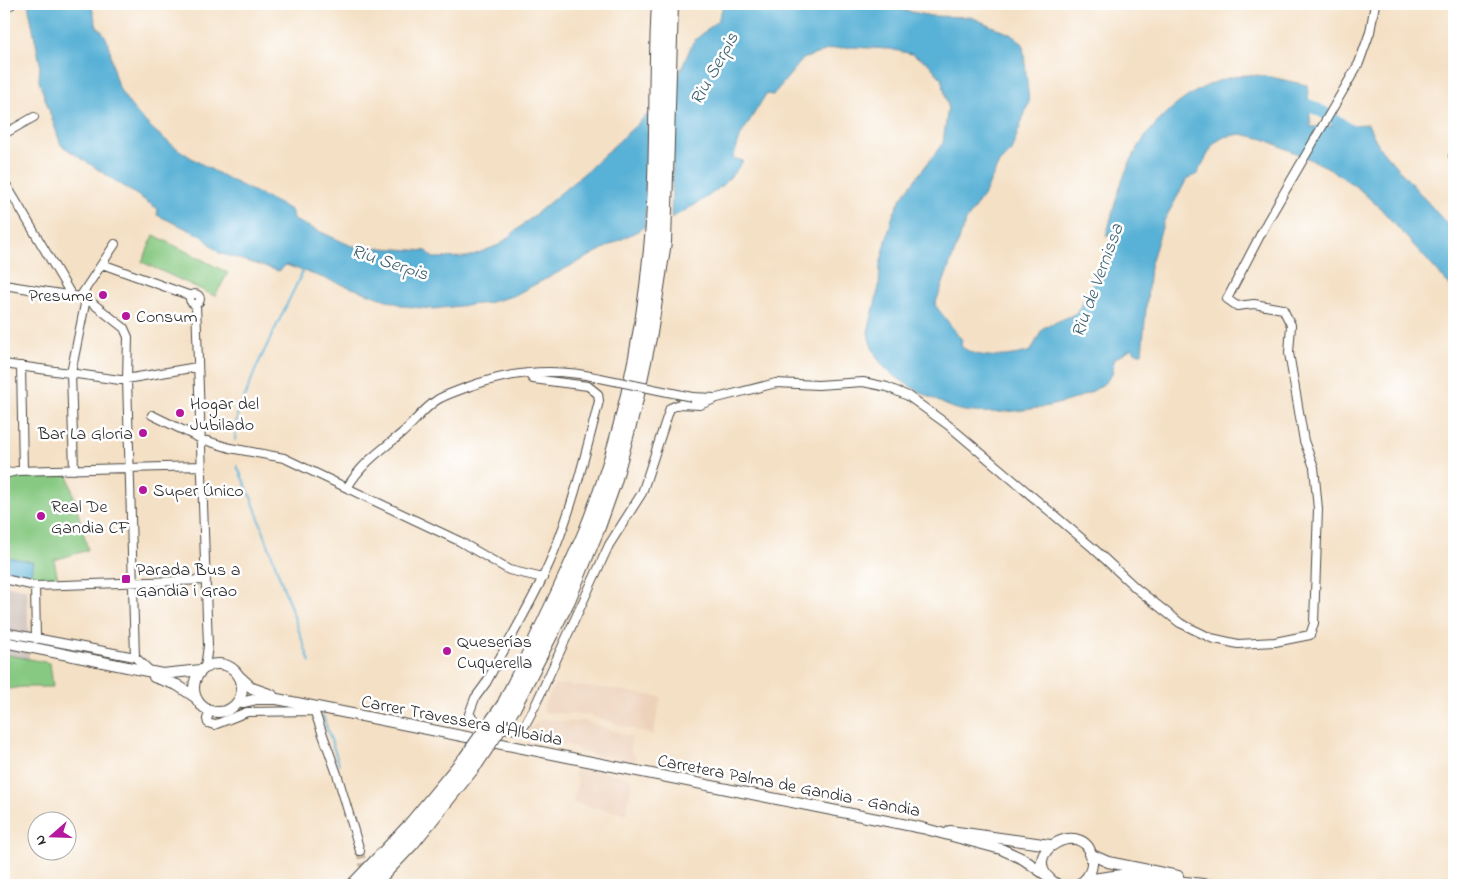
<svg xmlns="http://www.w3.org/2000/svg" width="1458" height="889" viewBox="0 0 1458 889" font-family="'Indie Flower',sans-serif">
<rect width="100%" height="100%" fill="#fff"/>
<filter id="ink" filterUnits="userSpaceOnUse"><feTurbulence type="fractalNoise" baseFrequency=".02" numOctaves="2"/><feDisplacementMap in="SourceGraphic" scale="10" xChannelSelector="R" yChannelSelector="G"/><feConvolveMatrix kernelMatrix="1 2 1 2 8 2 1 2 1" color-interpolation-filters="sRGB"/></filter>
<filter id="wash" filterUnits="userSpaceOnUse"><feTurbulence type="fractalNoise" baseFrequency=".0096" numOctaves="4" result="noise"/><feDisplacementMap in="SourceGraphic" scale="20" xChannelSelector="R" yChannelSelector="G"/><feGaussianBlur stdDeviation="1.12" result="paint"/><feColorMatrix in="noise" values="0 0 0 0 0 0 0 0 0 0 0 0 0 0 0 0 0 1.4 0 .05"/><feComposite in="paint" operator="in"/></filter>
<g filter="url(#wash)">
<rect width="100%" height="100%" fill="#f4e0c5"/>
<path fill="#edd2ba" d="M 555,684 L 612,689 L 661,697 L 653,735 L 589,715 L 543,712 L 543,705 Z
M 543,719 L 570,722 L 585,721 L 632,737 L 630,750 L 637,760 L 630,763 L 580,752 L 576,747 L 521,737 L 522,733 Z
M 580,767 L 627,777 L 632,781 L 626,814 L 573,803 L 578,781 L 573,772 Z"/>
<path fill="#cec1ba" d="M 4,585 L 27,590 L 29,660 L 4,654 Z"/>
<path fill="#87c982" stroke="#597a56" d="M 154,235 L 228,273 L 215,296 L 142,262 Z
M 68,475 L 88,550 L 54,560 L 58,579 L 37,580 L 4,573 L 4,482 L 17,478 Z
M 4,654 L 50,663 L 53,687 L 21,687 L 4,690 Z"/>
<path fill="#59b1d6" stroke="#426e80" d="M 28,4 L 91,4 L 97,27 C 113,38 110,63 116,80 C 119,89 125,98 131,106 C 172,157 235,181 291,210 L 294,220 L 352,246 L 427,251 L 433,258 L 468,257 L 499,245 L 588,170 L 649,113 L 645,227 L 513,296 L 487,303 L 432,309 L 404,306 L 286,265 L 279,271 L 219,253 L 202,236 L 157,215 L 158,209 L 61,145 L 39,81 L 40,63 Z
M 724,4 L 778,4 L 778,6 L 874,4 L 931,16 L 971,17 L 1010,34 L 1023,44 L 1029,102 L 1011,151 L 999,163 L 986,191 L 966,221 L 935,305 L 962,340 L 961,346 C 978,361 1011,357 1031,351 L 1043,328 L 1077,313 L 1089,289 L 1107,265 L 1115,237 L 1106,236 C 1114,209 1120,178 1135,153 C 1157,113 1207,73 1255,75 C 1272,76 1290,82 1307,85 L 1311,127 L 1368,124 L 1379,147 L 1454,232 L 1454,290 L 1381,209 L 1358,188 L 1327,167 L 1264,139 L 1241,134 L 1224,137 L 1214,143 L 1197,174 L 1187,179 L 1164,221 L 1150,266 L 1142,353 L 1136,353 L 1132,348 L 1113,360 C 1113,363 1114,368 1113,371 C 1100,407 991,418 960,410 C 943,406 898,381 886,369 C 877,360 869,344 868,332 L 879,287 L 880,265 L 892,218 L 901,198 L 943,143 L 948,106 L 941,78 L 928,63 L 912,54 L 890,49 L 851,47 L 830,49 L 803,59 L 773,95 L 766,94 L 741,135 L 733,158 L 743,161 C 723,190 701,202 671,218 L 675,84 L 693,42 L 718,20 Z
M 8,557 L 33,562 L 31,574 L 6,570 Z"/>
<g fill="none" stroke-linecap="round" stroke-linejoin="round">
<path stroke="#59b1d6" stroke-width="2" d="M 235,440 L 237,416 L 257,366 L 304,269
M 237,466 L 253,502 L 310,662
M 323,716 L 339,764"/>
<path stroke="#59b1d6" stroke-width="12" d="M 1293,101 C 1318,106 1337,119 1355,136"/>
</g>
</g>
<g filter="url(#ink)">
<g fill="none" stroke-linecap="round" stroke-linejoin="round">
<path stroke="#ccbca6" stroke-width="8" stroke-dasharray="8 4" stroke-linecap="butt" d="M 360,851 L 365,874"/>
<g stroke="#494642" stroke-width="10">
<path id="street" d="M 10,4 L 11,5
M 4,134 L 34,117
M 1453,156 L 1454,157
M 4,181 L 72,296
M 102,264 L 191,296
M 4,285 L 80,297 L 91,302 L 124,328 L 128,337 L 127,379 L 135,657
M190 299a5 5 0 1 1 10 0a5 5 0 1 1-10 0Z
M 80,297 L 115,244
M 196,304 L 208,646 L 205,667
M 4,364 L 120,380 L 197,367
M 21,366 L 23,471
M 528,373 L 533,379 L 588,386 L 598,394 L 599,401 C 584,460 569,523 542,579 C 525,614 505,648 486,683 L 475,698 L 469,714 L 478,724 L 517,730 L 525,725 L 532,712
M 692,397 L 715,398
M 152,415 L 201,439 L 230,448 L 284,458 L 347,488 C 361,464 380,451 401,434 C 413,424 423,409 437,400 C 445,395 455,392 465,388 C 508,372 554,367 600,378
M 74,470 L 71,373 L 86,299
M 4,474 L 17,471 L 201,466
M 347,488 L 459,541 L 509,570 L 543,578
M 4,579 L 35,586 L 206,580
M 35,586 L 36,639
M 4,632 L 135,657 L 150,671
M 313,707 L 337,774 L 360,851
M 534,708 L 609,545 L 642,493 L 670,408 L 680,404 L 700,405 L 717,398 L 776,383 L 818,385 L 863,382 L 887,387 L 908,396 L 948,425 L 1093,548 L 1137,589 L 1180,623 L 1211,638 L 1238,644 L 1275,642 L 1310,635 L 1314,623 L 1318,509 L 1314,467 L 1304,441 L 1289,353 L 1291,325 L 1283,309 L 1254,304 L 1237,306 L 1227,299 L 1267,222 L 1359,63 L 1370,32 L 1375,4
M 210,711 L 207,719 L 208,723 L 214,725 L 247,712 L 314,711"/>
</g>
<g stroke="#494642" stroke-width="12">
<path id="secondary" d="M 4,642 L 162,674 L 201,670
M194 688a24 24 0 1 1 48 0a24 24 0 1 1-48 0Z
M 154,677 L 177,685 L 195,697
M 240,677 L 252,688 L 272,695
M 236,704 L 257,699 L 277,699 L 922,828 L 1001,849 L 1023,859 L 1046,875
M 950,831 L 1050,845
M 1090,854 L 1108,862 L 1178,876
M 1085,880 L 1121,875 L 1212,885
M 1058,885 C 1007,854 1093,811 1092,864 C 1091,874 1086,881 1077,885"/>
</g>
<g stroke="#494642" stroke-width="16">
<path id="highway" d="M 504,705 C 532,648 561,590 586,531 C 621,444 643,342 651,249 C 659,168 654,85 659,4
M 513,708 L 568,600 L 598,527 L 614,482 L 636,399 L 650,333 L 664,242 L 671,4
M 354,885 L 409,827 L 466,758
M 372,885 L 411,844 L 476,763"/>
</g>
<use href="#street" stroke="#fff" stroke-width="8"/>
<use href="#secondary" stroke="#fff" stroke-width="10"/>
<use href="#highway" stroke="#fff" stroke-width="14"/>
<g stroke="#494642" stroke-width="10" stroke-linecap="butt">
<path id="street-bridge" d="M 600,378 L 692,397"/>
</g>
<g stroke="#494642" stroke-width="16" stroke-linecap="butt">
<path id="highway-bridge" d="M 466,758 L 504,705
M 476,763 L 513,708"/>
</g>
<use href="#street-bridge" stroke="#fff" stroke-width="8"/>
<use href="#highway-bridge" stroke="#fff" stroke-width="14"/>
</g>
</g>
<g fill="#b5179e" stroke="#fff" stroke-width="2">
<circle cx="103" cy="295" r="5"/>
<circle cx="126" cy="316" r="5"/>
<circle cx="180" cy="413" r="5"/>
<circle cx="143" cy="433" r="5"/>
<circle cx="143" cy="490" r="5"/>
<circle cx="41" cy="516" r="5"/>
<rect x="121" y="574" width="10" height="10" rx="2.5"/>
<circle cx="447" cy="651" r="5"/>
</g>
<g text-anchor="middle" stroke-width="5" stroke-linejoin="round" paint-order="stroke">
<g font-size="18" fill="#2b2b2b" stroke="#fff" text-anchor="start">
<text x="93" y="301" text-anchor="end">Presume</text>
<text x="136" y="322">Consum</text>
<text x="190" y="409">Hogar del<tspan x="190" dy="21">Jubilado</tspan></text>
<text x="133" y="439" text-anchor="end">Bar La Gloria</text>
<text x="153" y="496">Super Único</text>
<text x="51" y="512">Real De<tspan x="51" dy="21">Gandia CF</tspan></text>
<text x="136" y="575">Parada Bus a<tspan x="136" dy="21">Gandia i Grao</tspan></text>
<text x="457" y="647">Queserías<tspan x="457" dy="21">Cuquerella</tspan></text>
</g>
<g font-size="18" fill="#2b2b2b" stroke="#fff">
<text transform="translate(462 720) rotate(11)" y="6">Carrer Travessera d'Albaida</text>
<text transform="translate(789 785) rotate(11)" y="6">Carretera Palma de Gandia - Gandia</text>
</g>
<g font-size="19" font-style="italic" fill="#3d616f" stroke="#fff">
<text transform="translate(713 68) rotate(-61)" y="7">Riu Serpis</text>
<text transform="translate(390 261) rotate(18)" y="7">Riu Serpis</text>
<text transform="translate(1096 280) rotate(-70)" y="7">Riu de Vernissa</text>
</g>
</g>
<rect width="1458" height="889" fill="none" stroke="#fff" stroke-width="20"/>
<g transform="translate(52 836) rotate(250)"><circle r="24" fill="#ffffff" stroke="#aaaaaa"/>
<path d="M0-4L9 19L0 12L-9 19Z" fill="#b5179e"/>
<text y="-8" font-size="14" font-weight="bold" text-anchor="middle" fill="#2b2b2b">N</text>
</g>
</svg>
